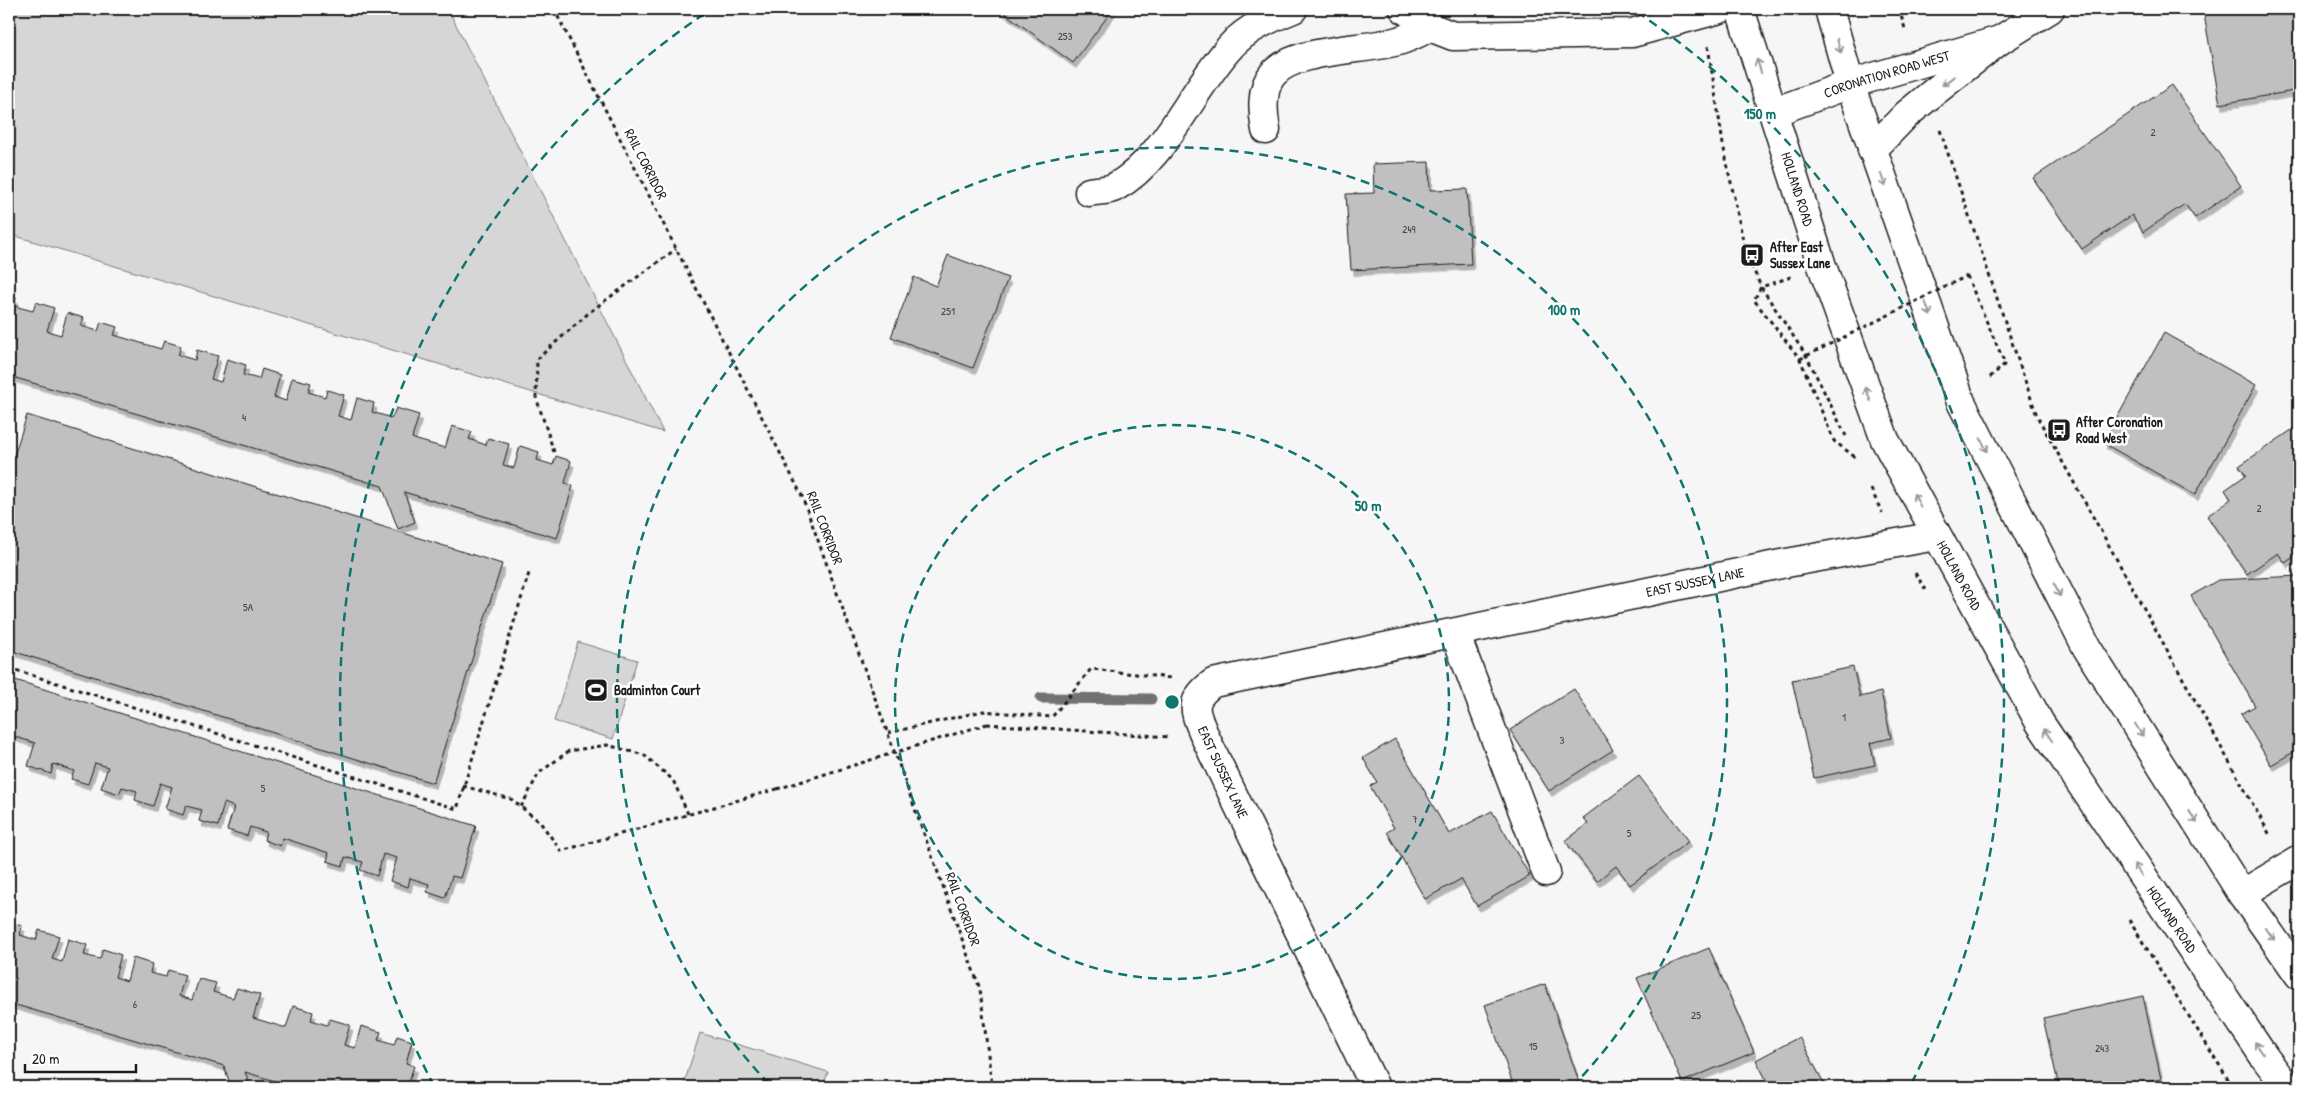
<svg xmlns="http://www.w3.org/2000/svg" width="2308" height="1096" viewBox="0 0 2308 1096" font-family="'Patrick Hand',sans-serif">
<defs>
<filter id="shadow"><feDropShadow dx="3" dy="5.5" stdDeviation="0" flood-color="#0004"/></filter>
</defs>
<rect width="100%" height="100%" fill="#f6f6f6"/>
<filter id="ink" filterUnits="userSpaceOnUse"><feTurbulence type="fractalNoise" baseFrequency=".02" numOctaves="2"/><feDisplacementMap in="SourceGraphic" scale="10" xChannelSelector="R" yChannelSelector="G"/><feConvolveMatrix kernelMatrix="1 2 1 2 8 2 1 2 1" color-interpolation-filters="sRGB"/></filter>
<g filter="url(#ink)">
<path fill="#d6d6d6" stroke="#797979" d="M 9,9 L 448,9 L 663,432 L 9,234 Z
M 578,642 L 637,660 L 613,739 L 554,721 Z
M 700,1033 L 828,1072 L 823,1087 L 683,1087 Z"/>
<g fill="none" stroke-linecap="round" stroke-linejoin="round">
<path stroke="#727272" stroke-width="11" d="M 1041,698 L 1151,699"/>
</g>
<path fill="#c0c0c0" stroke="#1c1c1c" filter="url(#shadow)" d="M 999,9 L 1113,9 L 1073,63 Z
M 2203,9 L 2299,9 L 2299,90 L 2220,104 Z
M 2172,85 L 2241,186 L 2195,218 L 2185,204 L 2143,232 L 2132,215 L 2082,249 L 2033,178 Z
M 1429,162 L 1430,190 L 1467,189 L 1471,264 L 1351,270 L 1346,194 L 1374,193 L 1373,164 Z
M 948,255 L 1008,278 L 973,368 L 891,337 L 914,277 L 936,286 Z
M 9,296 L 16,298 L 14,306 L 33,311 L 36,302 L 54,308 L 47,331 L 61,335 L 67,313 L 84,318 L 81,326 L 98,331 L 101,322 L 117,327 L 114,335 L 161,349 L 164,341 L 181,346 L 178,355 L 195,360 L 197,350 L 218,356 L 211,379 L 221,382 L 227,359 L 246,365 L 243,375 L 259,379 L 262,369 L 280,375 L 274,397 L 286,401 L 292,378 L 311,383 L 308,392 L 325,397 L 327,390 L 344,395 L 338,416 L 351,420 L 357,398 L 374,403 L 372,412 L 392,418 L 396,408 L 419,415 L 412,438 L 417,440 L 445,448 L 452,426 L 472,432 L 469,439 L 486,445 L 488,438 L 509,444 L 503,465 L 514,468 L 520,446 L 539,452 L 537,460 L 553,465 L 556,456 L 571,461 L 565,483 L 573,486 L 557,538 L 404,492 L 415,522 L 398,529 L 382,486 L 9,376 Z
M 2164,333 L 2256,385 L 2195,495 L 2103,443 Z
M 27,415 L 502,564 L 433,783 L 9,650 L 9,455 L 14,456 Z
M 2299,425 L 2299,553 L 2285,563 L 2278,553 L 2247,574 L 2207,516 L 2231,499 L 2225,490 L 2246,475 L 2239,466 Z
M 2299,576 L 2299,749 L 2271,765 L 2241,714 L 2255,706 L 2191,596 L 2218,580 Z
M 1853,667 L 1860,697 L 1881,692 L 1891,738 L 1870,743 L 1875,765 L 1814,778 L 1792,680 Z
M 9,678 L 476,826 L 460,878 L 452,876 L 445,898 L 427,892 L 429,884 L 410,878 L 408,887 L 390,881 L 397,858 L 383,854 L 377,876 L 360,870 L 363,862 L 345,857 L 343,866 L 327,861 L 329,853 L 283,838 L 280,846 L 264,840 L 266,832 L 250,827 L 247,836 L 227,830 L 234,807 L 224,803 L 218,826 L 199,821 L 202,810 L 186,806 L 183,815 L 165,809 L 172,787 L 160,783 L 153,806 L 135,800 L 137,791 L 122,787 L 119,794 L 101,788 L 108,767 L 95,763 L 88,784 L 71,779 L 74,771 L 53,764 L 51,774 L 28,766 L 35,743 L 9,735 Z
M 1574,689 L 1613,750 L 1549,791 L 1510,730 Z
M 1395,739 L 1449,834 L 1492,811 L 1530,876 L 1477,906 L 1461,879 L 1425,899 L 1387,832 L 1394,828 L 1370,786 L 1377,782 L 1363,758 Z
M 1639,776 L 1689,841 L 1630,885 L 1616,866 L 1597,881 L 1565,841 L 1588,824 L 1583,818 Z
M 9,922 L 22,926 L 20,935 L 36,940 L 39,930 L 59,936 L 52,959 L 62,962 L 68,939 L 87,945 L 84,955 L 100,959 L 103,949 L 121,955 L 115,977 L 127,981 L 133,958 L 152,964 L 150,973 L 166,977 L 168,970 L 185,975 L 179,996 L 192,1000 L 199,979 L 216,983 L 213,992 L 233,998 L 237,988 L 260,995 L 253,1018 L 286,1028 L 293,1006 L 313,1012 L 311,1020 L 327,1025 L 330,1019 L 350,1025 L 344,1045 L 355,1048 L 361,1026 L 381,1032 L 378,1040 L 394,1045 L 397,1036 L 412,1041 L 406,1063 L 414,1066 L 407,1087 L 295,1087 L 245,1072 L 251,1087 L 231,1087 L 224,1066 L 9,1003 Z
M 1709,948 L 1754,1052 L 1682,1082 L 1637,978 Z
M 1545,984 L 1581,1087 L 1514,1087 L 1485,1005 Z
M 2143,996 L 2161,1079 L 2123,1087 L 2059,1087 L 2043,1018 Z
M 1799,1037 L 1826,1087 L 1770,1087 L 1756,1060 Z"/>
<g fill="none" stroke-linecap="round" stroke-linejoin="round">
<g stroke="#1c1c1c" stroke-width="31">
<g id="street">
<path d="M 1404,9 L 1430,27 L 1453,36 L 1632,33 L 1720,9"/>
<path id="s1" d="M 1774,112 L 1850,84 L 2000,40"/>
<path d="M 1266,130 C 1263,113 1260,89 1273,74 C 1296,48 1364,51 1398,41 C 1409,38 1420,32 1430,27"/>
<path d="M 1872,150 L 1906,115 L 1929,96 L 2000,40 L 2050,9"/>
<path d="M 1089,192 C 1097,190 1108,191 1115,187 C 1165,160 1192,88 1231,46 C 1247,28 1271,18 1293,9"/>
<path d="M 1455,633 L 1546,872"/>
<path d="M 2242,894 L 2299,860"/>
<path id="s2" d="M 1375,1087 L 1206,739 C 1195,712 1187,702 1213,683 L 1781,564 L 1936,536"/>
</g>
</g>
<g stroke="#1c1c1c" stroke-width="31">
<g id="primary">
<path id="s3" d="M 1740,9 L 1822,266 L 1885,440 L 2040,723 L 2265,1058 L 2287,1087"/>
<path d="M 1829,9 L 1850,84 L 1961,402 L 2087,648 L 2242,894 L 2299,975"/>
</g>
</g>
<path stroke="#1c1c1c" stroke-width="3" stroke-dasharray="4 4" stroke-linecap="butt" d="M 554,9 L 802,496 L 980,989 L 992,1087
M 1899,9 L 1906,32
M 1708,46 L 1723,144 L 1745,250 L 1761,287 L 1807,357 L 1846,436
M 1940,130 L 2037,416 L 2271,837
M 1967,276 L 2005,364 L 1988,379
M 1791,277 L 1761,287 L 1754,300 L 1800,359 L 1834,441 L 1855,457
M 554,452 L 536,397 L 537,359 L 591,311 L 676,249
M 1871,489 L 1882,513
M 1915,573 L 1928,593
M 9,668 L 457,809 L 529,573
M 987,724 L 1170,737
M 888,733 L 983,711 L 1052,717 L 1091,669 L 1171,678
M 463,786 L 511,799 L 540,822 L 561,851 L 777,789
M 521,807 L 539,773 L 569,751 L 607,745 L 644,755 L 673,780 L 688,814
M 2129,920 L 2233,1087"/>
<use href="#street" stroke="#fff" stroke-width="28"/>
<use href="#primary" stroke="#fff" stroke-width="28"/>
<path stroke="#1c1c1c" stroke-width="3" stroke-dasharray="4 4" stroke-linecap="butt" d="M 1800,359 L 1967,276
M 777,789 L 987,724"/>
</g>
<defs><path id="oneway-shaft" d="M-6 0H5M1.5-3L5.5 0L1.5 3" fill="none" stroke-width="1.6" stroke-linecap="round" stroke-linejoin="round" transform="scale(1.25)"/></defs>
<g stroke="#999">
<use href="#oneway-shaft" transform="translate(1839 46) rotate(74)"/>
<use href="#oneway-shaft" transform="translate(1759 66) rotate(-108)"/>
<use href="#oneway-shaft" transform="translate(1948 81) rotate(142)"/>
<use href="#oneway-shaft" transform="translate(1883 180) rotate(71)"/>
<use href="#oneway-shaft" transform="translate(1928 309) rotate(70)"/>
<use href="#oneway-shaft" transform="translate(1868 394) rotate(-110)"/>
<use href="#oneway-shaft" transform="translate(1984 445) rotate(63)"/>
<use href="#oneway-shaft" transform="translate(1917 500) rotate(-118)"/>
<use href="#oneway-shaft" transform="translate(2057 590) rotate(63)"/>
<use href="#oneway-shaft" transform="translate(2139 730) rotate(58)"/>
<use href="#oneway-shaft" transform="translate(2048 735) rotate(-124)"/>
<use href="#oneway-shaft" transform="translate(2193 817) rotate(58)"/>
<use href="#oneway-shaft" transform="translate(2138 870) rotate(-124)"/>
<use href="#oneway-shaft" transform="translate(2270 934) rotate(55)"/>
<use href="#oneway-shaft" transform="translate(2259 1048) rotate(-124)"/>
</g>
</g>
<g fill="none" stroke="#0f766e" stroke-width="2.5" stroke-dasharray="9 6">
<circle cx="1172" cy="702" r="277"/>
<path d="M769 1084A555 555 0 1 1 1575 1084"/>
<path d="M434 1086A832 832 0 0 1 707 12M1637 12A832 832 0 0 1 1910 1086"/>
</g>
<defs>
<g id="bus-square" transform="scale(1.25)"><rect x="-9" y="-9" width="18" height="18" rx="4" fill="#1c1c1c" stroke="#fff"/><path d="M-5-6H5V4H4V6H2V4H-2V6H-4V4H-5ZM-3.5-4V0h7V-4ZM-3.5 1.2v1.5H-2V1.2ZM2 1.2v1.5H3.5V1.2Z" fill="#fff"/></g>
<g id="stadium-square" transform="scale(1.25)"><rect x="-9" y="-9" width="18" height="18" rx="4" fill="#1c1c1c" stroke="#fff"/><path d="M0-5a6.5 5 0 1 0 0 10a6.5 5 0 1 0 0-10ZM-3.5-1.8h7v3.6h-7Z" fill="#fff"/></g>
</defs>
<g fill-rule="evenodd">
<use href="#bus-square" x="1752" y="255"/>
<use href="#bus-square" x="2059" y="430"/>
<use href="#stadium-square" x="596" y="690"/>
</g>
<g text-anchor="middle" stroke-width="5" stroke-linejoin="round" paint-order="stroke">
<g font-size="11" fill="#454545">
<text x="1065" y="40">253</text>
<text x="2153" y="136">2</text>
<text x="1409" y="233">249</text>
<text x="948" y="315">251</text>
<text x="244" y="421">4</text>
<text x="2259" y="512">2</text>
<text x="248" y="611">5A</text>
<text x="1844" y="721">1</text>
<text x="1562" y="744">3</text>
<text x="263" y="792">5</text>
<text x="1415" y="823">7</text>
<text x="1629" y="837">5</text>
<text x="135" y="1008">6</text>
<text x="1696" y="1019">25</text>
<text x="1533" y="1050">15</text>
<text x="2102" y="1052">243</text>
</g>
<g font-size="14" fill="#1c1c1c" stroke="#fff">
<text dy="5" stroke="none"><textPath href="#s1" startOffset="119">CORONATION ROAD WEST</textPath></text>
<text transform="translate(646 164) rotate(63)" y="5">RAIL CORRIDOR</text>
<text dy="5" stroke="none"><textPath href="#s3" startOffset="189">HOLLAND ROAD</textPath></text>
<text transform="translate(825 528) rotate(69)" y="5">RAIL CORRIDOR</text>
<text dy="5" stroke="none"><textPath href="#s3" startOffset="609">HOLLAND ROAD</textPath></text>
<text dy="5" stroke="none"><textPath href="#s2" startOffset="944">EAST SUSSEX LANE</textPath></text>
<text transform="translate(1223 772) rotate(65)" y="5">EAST SUSSEX LANE</text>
<text transform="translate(963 909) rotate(70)" y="5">RAIL CORRIDOR</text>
<text dy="5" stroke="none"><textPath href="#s3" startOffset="1014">HOLLAND ROAD</textPath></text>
</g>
<g font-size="14" font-weight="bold" fill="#1c1c1c" stroke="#fff" text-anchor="start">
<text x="1770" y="252">After East<tspan x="1770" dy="16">Sussex Lane</tspan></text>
<text x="2076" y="427">After Coronation<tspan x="2076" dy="16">Road West</tspan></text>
<text x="614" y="695">Badminton Court</text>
</g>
</g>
<circle cx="1172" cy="702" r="8" fill="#0f766e" stroke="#fff" stroke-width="2.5"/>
<g font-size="15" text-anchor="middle" font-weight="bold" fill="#0f766e" stroke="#fff" stroke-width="5" stroke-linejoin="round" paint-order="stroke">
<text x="1760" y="119">150 m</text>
<text x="1564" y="315">100 m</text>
<text x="1368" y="511">50 m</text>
</g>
<rect width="2308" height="1096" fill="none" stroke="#fff" stroke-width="30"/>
<rect x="15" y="15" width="2278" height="1066" fill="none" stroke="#1c1c1c" stroke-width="2" filter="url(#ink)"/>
<path d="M25 1064v8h111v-8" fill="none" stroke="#1c1c1c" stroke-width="2.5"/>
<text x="32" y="1064" font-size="15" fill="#1c1c1c" stroke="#ffffff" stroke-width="4" paint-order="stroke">20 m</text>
</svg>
